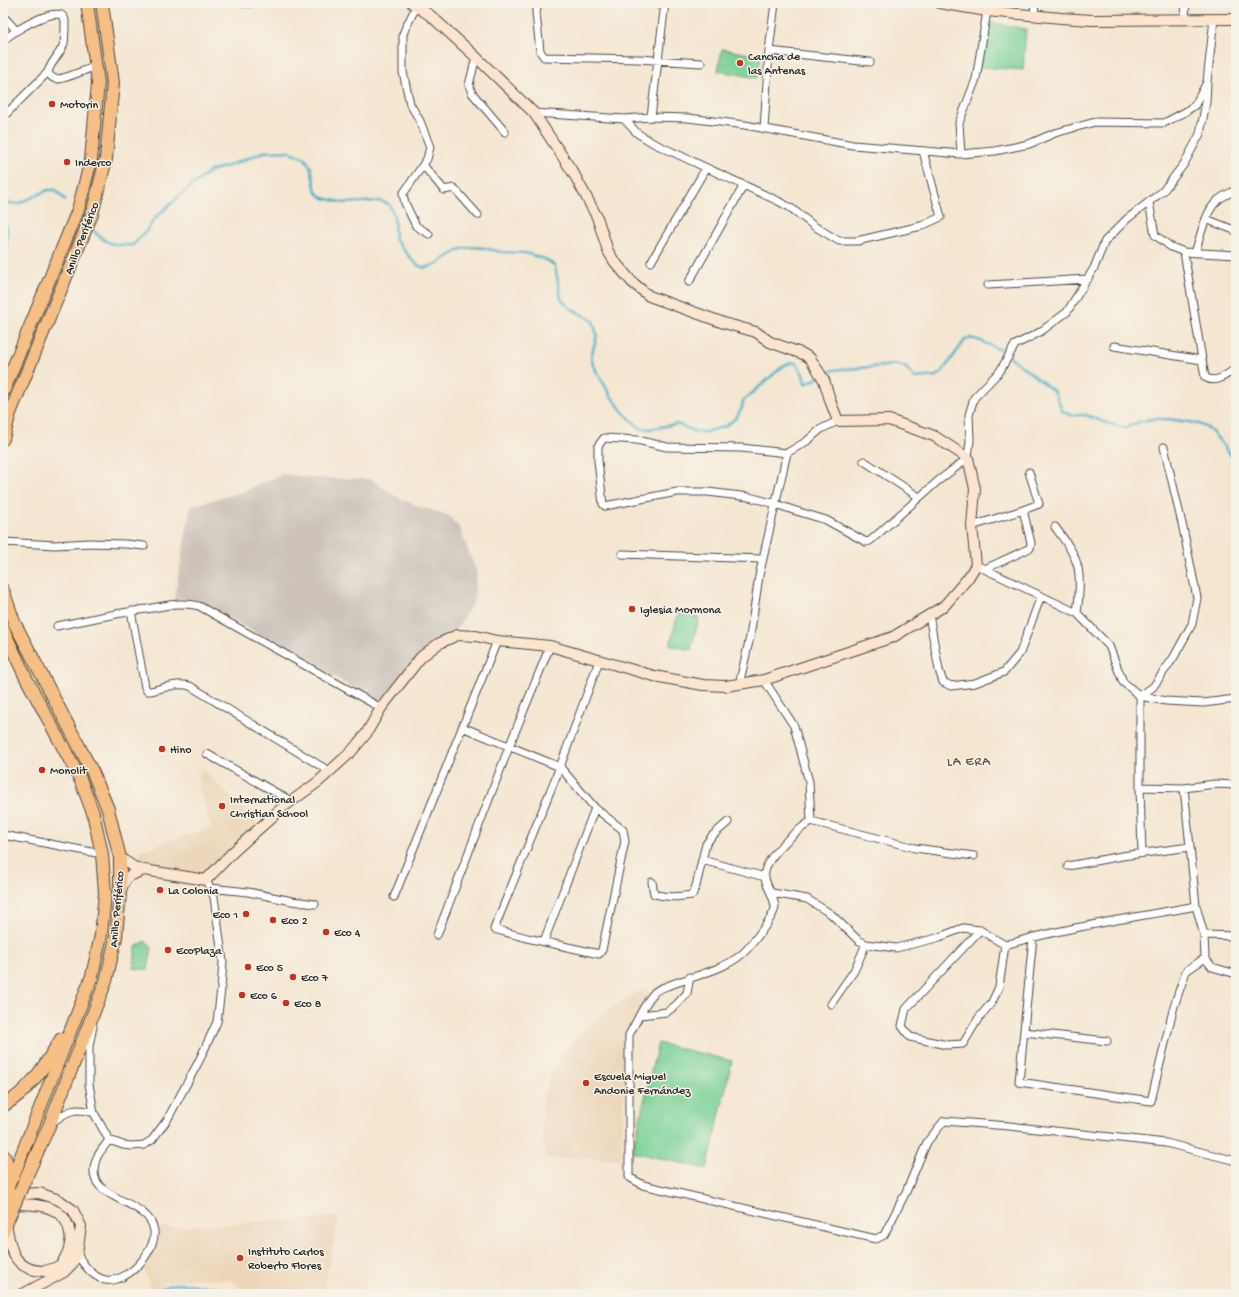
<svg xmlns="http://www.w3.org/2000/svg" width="1239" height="1297" viewBox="0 0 1239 1297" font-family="'Gochi Hand',sans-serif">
<rect width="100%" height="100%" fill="#f7f3e8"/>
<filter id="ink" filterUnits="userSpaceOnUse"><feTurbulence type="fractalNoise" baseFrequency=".025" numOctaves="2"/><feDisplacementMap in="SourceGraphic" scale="8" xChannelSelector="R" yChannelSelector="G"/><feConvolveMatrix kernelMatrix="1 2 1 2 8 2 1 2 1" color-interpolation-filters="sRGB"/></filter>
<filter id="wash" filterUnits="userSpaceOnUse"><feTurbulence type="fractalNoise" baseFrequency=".012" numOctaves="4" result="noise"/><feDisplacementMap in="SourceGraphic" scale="16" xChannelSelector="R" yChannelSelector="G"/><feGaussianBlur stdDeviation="0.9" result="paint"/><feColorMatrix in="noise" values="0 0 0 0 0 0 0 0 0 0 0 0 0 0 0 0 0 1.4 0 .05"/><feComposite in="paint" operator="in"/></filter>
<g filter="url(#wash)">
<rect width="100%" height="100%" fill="#f4e6d1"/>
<path fill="#edd7bb" d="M 200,767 L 259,824 L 221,861 L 202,875 L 142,865 L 140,851 L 211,827 L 199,788 Z
M 645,988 L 651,993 L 628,1033 L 625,1054 L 622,1159 L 546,1158 L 541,1125 L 544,1095 L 552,1071 L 565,1050 L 599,1015 Z
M 339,1217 L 323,1294 L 248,1294 L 230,1280 L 192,1279 L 166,1282 L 152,1293 L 144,1269 L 156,1246 L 159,1228 Z"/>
<path fill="#ccc2b9" d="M 283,474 L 309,478 L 372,479 L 393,495 L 420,507 L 448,515 L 459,527 L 477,573 L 473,603 L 455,631 L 435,640 L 379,702 L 197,600 L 174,599 L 191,506 L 242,492 Z"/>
<path fill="#7bd297" stroke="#537e61" d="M 987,22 L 1026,29 L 1023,70 L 980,67 Z
M 722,49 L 761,56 L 757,78 L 718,71 Z
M 678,613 L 699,618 L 691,650 L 670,645 Z
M 145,941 L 152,947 L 148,970 L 133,968 L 136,947 Z
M 658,1043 L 732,1061 L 707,1169 L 632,1152 Z"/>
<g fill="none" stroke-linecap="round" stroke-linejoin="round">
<path stroke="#48b1c7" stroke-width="2.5" d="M 3,202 L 18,204 L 48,190 L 56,190 L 65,200
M 3,223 L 7,227 L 6,259 L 3,263
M 94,231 C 108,246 115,245 133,245 L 147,230 L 155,218 L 185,191 L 210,171 L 228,166 L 264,152 L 288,151 L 305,158 L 311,168 L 316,192 L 323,198 L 345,203 L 379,201 L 389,204 L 394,215 L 395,239 L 413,261 L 419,266 L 426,268 L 436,264 L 461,249 L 473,247 L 484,248 L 501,252 L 526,253 L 547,260 L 555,266 L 561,299 L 570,308 L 593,321 L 597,335 L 595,343 L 591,357 L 593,365 L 611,396 L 623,412 L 640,428 L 650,429 L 677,424 L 696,432 L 705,432 L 726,426 L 736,418 L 742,408 L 743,401 L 782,367 L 790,363 L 796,363 L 803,374 L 805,384 L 820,377
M 824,374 L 834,370 L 885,366 L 895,364 L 905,367 L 915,378 L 936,376 L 942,372 L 965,340 L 970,338 L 978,340 L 1001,350 L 1055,392 L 1062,411 L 1071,415 L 1086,415 L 1104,422 L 1125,428 C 1148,417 1156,417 1182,421 C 1189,422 1199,423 1206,427 C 1213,431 1231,455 1236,462
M 154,1294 C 160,1289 167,1285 174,1284 C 185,1283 231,1288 239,1294"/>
</g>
</g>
<g filter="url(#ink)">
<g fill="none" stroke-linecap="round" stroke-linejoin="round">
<g stroke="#494744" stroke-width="9">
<path id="street" d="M 244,3 L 251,3
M 538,3 L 536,13 L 540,51 L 544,57 L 638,59 L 701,63
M 652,3 L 665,4
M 1034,3 L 1035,15
M 416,7 L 405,29 L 403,34 L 403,72 L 410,104 L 420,121 L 430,147 L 427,159 L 403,194 L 405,203 L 416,226 L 429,234
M 3,16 L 15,29
M 1185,18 L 1186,3
M 3,41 C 14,30 65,0 65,22 C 65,29 65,36 64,43 C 61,54 51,61 48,72 C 50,76 52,79 57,79 C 66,79 87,69 96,66
M 769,51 L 870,62
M 476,57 L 469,85 L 472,93 L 505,132
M 534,113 L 624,119 L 651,117 L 688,118 L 745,125 L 853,145 L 961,154 L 995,151 L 1029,144 L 1055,133 L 1095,122 L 1164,123 L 1185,112 L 1195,105 L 1206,84
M 3,117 L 48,72
M 651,117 L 665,3
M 624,119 L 637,133 L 653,143 L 778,201 L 791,208 L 814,226 L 839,241 L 857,241 L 921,226 L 941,217 L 923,151
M 764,129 L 769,51 L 775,3
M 961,154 L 959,123 L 976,79 L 987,11
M 423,165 L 444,190 L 454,188 L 478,215
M 1149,202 L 1155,235 L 1171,247 L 1184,252 L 1236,255
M 1206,219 L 1234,230
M 1184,252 L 1205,377 C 1216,385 1226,374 1236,369
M 1195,253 C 1200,238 1205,212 1217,201 C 1222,196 1230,193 1236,190
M 651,262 L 706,168
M 689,282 L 744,185
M 988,285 L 1088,279
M 1114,346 L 1202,360
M 787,453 L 741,448 L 667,447 L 637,440 L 604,438 L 598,446 L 598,461 L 603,504 L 605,506 L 677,492 L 708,492 L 749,497 L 776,504 L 793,510 L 826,520 L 866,542 L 870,541 L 938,481 L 968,458 L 970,440 L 969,415 L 974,398 L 1000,371 L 1015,345 L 1040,332 L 1067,312 L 1094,268 L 1105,241 L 1127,219 L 1163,191 L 1184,164 L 1200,134 L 1206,102 L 1207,82 L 1214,19
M 864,461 L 919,497
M 972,526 L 1023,510
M 1055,527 C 1063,538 1073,550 1077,564 C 1081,576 1079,600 1077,613
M 3,542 L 55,545 L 89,543 L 126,544 L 144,546
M 622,554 L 762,559
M 976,565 L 1077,613 L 1109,646 L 1123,682 L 1140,696 L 1166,701 L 1203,703 L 1236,699
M 985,569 L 1030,548 L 1031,543 L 1023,510 L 1039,504 L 1029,472
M 131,611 L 145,687 L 147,691 L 151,691 C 164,688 178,682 190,686 L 329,771
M 929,615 L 939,670 L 943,682 L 951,686 L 975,683 L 1004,672 L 1020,653 L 1041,596
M 57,626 C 87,620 117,613 147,609 C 165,606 182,601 199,606 L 381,708
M 764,680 L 794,726 L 809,782 L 811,821 C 798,830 761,859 765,878 C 767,888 774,896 775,907 C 775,915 755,940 749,947 C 731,969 696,975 670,985 C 665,987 657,989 654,993 C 645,1002 636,1023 629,1035 L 629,1177 L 643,1185 L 876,1239 L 884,1235 L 906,1192 L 927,1142 L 944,1121 L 1009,1126 L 1166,1143 L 1236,1161
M 739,685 L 750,637 L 759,576 L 787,453 L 807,441 L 821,429 L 838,421
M 462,727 L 560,767 L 595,808 L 623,830 L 625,841 L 602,950 L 599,954 L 527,938 L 494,929 L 560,767 L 599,661
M 207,754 L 291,801
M 1140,787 L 1184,788 L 1215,784 L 1236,785
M 1184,788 L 1196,906 L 1204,935 L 1205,958 L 1212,967 L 1236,974
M 811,821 L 915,848 L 974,856
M 3,835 L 102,854
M 1142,853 L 1140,787 L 1140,696 L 1153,687 L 1174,657 L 1192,624 L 1197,598 L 1183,528 L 1164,447
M 702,860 L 706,844 L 712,836 L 728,822
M 1068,866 L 1122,856 L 1190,847
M 652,882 L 654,894 C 668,898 678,897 692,895 L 696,886 L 702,860 L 765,877
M 210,888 L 248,892 L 292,901 L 315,904
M 772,893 L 807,899 L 831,914 L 858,940 L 866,944 L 896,948 L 937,938 L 963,928 L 980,930 L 1005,945 C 1067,927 1132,918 1196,906
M 394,897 L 497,641
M 980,930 L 906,1009 L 902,1026 L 910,1037 L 947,1045 L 963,1044 L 978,1019 L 992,1002 L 999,987 L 1005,945
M 437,935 L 509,747 L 550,646
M 1204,935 L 1236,936
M 1033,937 L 1019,1082 L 1151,1101 L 1174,1006 L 1186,971 L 1205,958
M 544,941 L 595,808
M 831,1004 L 854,971 L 866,944
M 640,1015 L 667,1012 L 676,1005 L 687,993 L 690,977
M 93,1026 L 89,1046 L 89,1084 L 94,1113 L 109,1140 L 123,1145 L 132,1146 L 144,1145 L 152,1140 L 167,1120 L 199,1061 L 217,1022 L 221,989 L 223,962 L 214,897 L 206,880
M 1024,1032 L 1107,1041
M 53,1122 C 68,1110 76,1107 94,1113
M 77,1254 C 83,1264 92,1277 105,1280 C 127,1284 156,1252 154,1231 C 150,1197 81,1202 96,1160 C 98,1153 105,1146 109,1140"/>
</g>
<g stroke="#494744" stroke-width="12">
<path id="secondary" d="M 939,3 L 987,11 L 1061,18 L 1092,20 L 1236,19
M 120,858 L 134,867 L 144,870 L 206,880 L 233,852 L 282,808 L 318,782 L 351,752 L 366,734 L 381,708 L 421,657 L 438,644 L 457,635 L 476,636 L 497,641 L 550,646 L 654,676 L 703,685 L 726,686 L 764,680 L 893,637 L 944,606 L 968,578 L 976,565 L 972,526 L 975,489 L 968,458 L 934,436 L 889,420 L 838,421 L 831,403 L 824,380 L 810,358 L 803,354 L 770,342 L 756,332 L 724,323 L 649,296 L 632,282 L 614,261 L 608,251 L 597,217 L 574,174 L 534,113 L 476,57 L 431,16 L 412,3
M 121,891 C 125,876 129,876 144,870
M 12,1195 L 39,1193 L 59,1200 L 73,1210 L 81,1226 L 77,1254 L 72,1264 L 64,1272 L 23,1294
M 6,1223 C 10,1248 13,1270 43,1271 C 48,1271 59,1267 62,1263 C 68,1254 72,1245 70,1234 C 67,1204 32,1203 9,1205"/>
</g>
<g stroke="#494744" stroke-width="14">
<path id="highway" d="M 3,392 L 78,210 L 91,160 L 98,83 L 87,3
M 3,439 L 10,413 L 92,214 L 106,159 L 113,83 L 102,3
M 3,590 L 14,622 L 93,773 L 108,809 L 120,858 L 120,893 L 116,937 L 106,981 L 49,1126 L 24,1182
M 3,629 L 26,678 L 80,779 L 93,813 L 102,854 L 105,893 L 101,935 L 92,976 L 8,1189
M 3,1106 C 31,1089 44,1067 61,1039
M 3,1155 L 6,1160 L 10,1183
M 3,1232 L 9,1217"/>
</g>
<use href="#street" stroke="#fff" stroke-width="7"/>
<use href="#secondary" stroke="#fbe5cf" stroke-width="10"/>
<use href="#highway" stroke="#f5bf86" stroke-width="12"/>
<g stroke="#494744" stroke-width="14" stroke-linecap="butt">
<path id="highway-bridge" d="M 3,1202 L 8,1189
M 9,1217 L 24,1182"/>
</g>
<use href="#highway-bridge" stroke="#f5bf86" stroke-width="12"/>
</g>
</g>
<g fill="#c8321e" stroke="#f7f3e8" stroke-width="1.5">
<circle cx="740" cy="63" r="4"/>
<circle cx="52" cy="104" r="4"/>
<circle cx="67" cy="162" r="4"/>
<circle cx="632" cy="609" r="4"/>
<circle cx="162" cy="749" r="4"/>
<circle cx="42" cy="770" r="4"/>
<circle cx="222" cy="806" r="4"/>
<circle cx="160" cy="890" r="4"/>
<circle cx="246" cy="914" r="4"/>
<circle cx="273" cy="920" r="4"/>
<circle cx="326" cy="932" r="4"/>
<circle cx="168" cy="950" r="4"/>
<circle cx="248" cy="967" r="4"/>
<circle cx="293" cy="977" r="4"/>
<circle cx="242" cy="995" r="4"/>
<circle cx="286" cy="1003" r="4"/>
<circle cx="586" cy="1083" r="4"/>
<circle cx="240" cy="1258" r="4"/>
</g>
<g text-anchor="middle" stroke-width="3" stroke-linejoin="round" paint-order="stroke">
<g font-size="12" fill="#2b2b2b" stroke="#f7f3e8" text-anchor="start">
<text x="748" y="60">Cancha de<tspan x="748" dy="14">las Antenas</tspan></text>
<text x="60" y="108">Motorin</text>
<text x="75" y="166">Inderco</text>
<text x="640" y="613">Iglesia Mormona</text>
<text x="170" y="753">Hino</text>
<text x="50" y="774">Monolit</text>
<text x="230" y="803">International<tspan x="230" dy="14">Christian School</tspan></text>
<text x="168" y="894">La Colonia</text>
<text x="238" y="918" text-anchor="end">Eco 1</text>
<text x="281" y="924">Eco 2</text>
<text x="334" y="936">Eco 4</text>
<text x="176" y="954">EcoPlaza</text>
<text x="256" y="971">Eco 5</text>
<text x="301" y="981">Eco 7</text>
<text x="250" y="999">Eco 6</text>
<text x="294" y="1007">Eco 8</text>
<text x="594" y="1080">Escuela Miguel<tspan x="594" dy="14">Andonie Fernández</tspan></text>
<text x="248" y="1255">Instituto Carlos<tspan x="248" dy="14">Roberto Flores</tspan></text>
</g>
<g font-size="12" fill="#2b2b2b" stroke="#f7f3e8">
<text transform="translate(81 238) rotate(-69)" y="4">Anillo Periférico</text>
<text transform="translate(116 909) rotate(-85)" y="4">Anillo Periférico</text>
</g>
<g font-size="13" letter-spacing="1" fill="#6c5349" stroke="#f7f3e8">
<text x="969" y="765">LA ERA</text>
</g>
</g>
<rect width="1239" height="1297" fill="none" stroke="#f7f3e8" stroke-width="16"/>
</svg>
